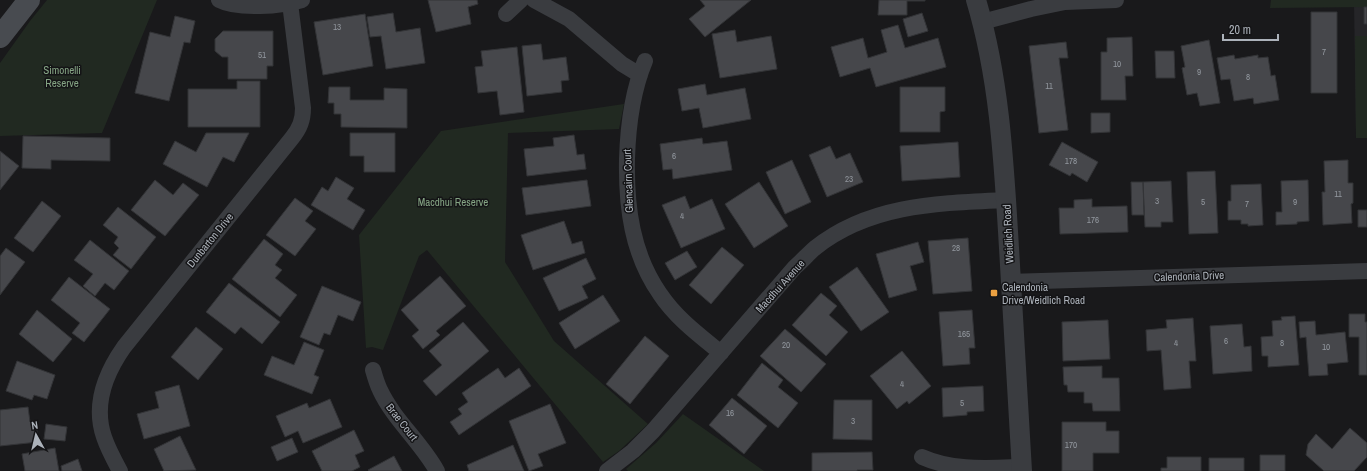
<svg xmlns="http://www.w3.org/2000/svg" width="1367" height="471" viewBox="0 0 1367 471" font-family="'Archivo Narrow',sans-serif">
<rect width="100%" height="100%" fill="#19191b"/>
<path fill="#252528" d="M 1354,0 L 1367,0 L 1367,138 L 1356,138 Z"/>
<path fill="#212921" d="M 47,0 L 157,0 L 102,133 L 0,136 L 0,63 L 30,21 Z
M 1271,0 L 1367,0 L 1367,7 L 1270,8 Z
M 1355,36 L 1367,36 L 1367,138 L 1356,138 Z
M 624,104 L 619,129 L 508,133 L 505,262 L 554,341 L 648,424 L 619,451 L 603,462 L 427,250 L 419,256 L 383,350 L 372,347 L 366,348 L 359,235 L 441,131 Z
M 683,414 L 764,471 L 628,471 L 626,469 L 656,443 Z"/>
<path fill="#46474b" stroke="#333437" d="M 428,0 L 477,0 L 478,4 L 468,7 L 471,24 L 436,32 Z
M 700,0 L 751,0 L 705,37 L 689,19 L 705,6 Z
M 879,0 L 925,0 L 925,1 L 907,1 L 907,15 L 878,15 Z
M 1364,7 L 1367,7 L 1367,24 L 1364,24 Z
M 1311,12 L 1337,12 L 1337,93 L 1311,93 Z
M 393,13 L 396,32 L 420,28 L 425,63 L 386,69 L 381,36 L 370,37 L 367,17 Z
M 922,13 L 928,31 L 908,37 L 903,19 Z
M 365,14 L 373,66 L 323,75 L 314,22 Z
M 175,16 L 195,21 L 190,43 L 184,42 L 169,101 L 135,93 L 150,32 L 170,37 Z
M 898,25 L 905,48 L 938,38 L 946,67 L 876,87 L 870,68 L 840,77 L 831,47 L 863,38 L 868,58 L 887,52 L 881,30 Z
M 735,30 L 737,42 L 771,36 L 777,69 L 720,78 L 712,34 Z
M 223,31 L 273,31 L 273,66 L 267,66 L 267,79 L 228,79 L 228,57 L 222,57 L 215,51 L 215,39 Z
M 1132,37 L 1133,76 L 1125,76 L 1126,100 L 1101,100 L 1101,52 L 1107,52 L 1107,38 Z
M 1209,40 L 1220,103 L 1200,106 L 1197,93 L 1187,95 L 1182,68 L 1185,67 L 1181,46 Z
M 1066,42 L 1068,58 L 1059,58 L 1068,130 L 1039,133 L 1029,46 Z
M 541,44 L 543,60 L 566,57 L 569,80 L 561,81 L 562,92 L 527,96 L 522,46 Z
M 517,47 L 524,112 L 500,115 L 497,91 L 478,93 L 475,67 L 483,66 L 481,51 Z
M 1155,51 L 1174,51 L 1175,78 L 1156,78 Z
M 1234,55 L 1235,59 L 1258,55 L 1258,58 L 1268,57 L 1271,76 L 1275,75 L 1279,100 L 1254,104 L 1253,98 L 1234,101 L 1230,79 L 1221,80 L 1217,58 Z
M 237,81 L 260,81 L 260,127 L 188,127 L 188,89 L 237,89 Z
M 705,84 L 707,95 L 745,88 L 751,119 L 703,128 L 699,108 L 682,111 L 678,89 Z
M 329,87 L 350,87 L 350,100 L 384,100 L 384,88 L 407,89 L 407,128 L 341,127 L 341,114 L 334,114 L 334,103 L 328,103 Z
M 900,87 L 945,87 L 945,111 L 940,112 L 940,132 L 900,132 Z
M 1091,113 L 1110,113 L 1110,132 L 1091,133 Z
M 206,133 L 249,133 L 234,162 L 223,157 L 207,187 L 163,164 L 175,141 L 196,152 Z
M 350,133 L 395,133 L 395,172 L 364,172 L 364,156 L 350,156 Z
M 574,135 L 577,155 L 584,154 L 586,169 L 527,176 L 524,149 L 554,146 L 553,138 Z
M 23,136 L 110,138 L 110,161 L 51,160 L 51,169 L 22,168 Z
M 702,138 L 703,144 L 727,141 L 732,170 L 673,179 L 672,169 L 663,170 L 660,144 Z
M 958,142 L 960,177 L 902,181 L 900,146 Z
M 1062,142 L 1098,162 L 1087,182 L 1072,173 L 1070,176 L 1049,165 Z
M 830,146 L 836,159 L 850,153 L 863,182 L 827,197 L 809,155 Z
M 0,151 L 19,166 L 0,190 Z
M 792,160 L 811,202 L 785,214 L 766,172 Z
M 1348,160 L 1348,183 L 1353,183 L 1353,203 L 1351,204 L 1352,223 L 1323,225 L 1322,192 L 1325,192 L 1324,161 Z
M 1215,171 L 1218,233 L 1189,234 L 1187,172 Z
M 336,177 L 354,188 L 347,199 L 365,210 L 353,230 L 311,205 L 322,187 L 328,191 Z
M 155,180 L 173,195 L 183,183 L 199,195 L 165,236 L 131,210 Z
M 587,180 L 591,206 L 526,215 L 522,188 Z
M 1308,180 L 1309,221 L 1297,222 L 1297,224 L 1276,225 L 1276,212 L 1282,212 L 1281,181 Z
M 1171,181 L 1173,222 L 1161,222 L 1161,227 L 1145,227 L 1143,182 Z
M 759,182 L 788,226 L 754,248 L 725,204 Z
M 1131,182 L 1143,182 L 1144,215 L 1132,215 Z
M 1261,184 L 1263,225 L 1248,226 L 1248,224 L 1241,224 L 1241,220 L 1228,220 L 1228,201 L 1231,201 L 1231,185 Z
M 685,196 L 690,209 L 712,199 L 725,229 L 681,248 L 662,205 Z
M 295,198 L 313,211 L 305,221 L 316,229 L 295,256 L 266,235 Z
M 1092,199 L 1092,207 L 1127,206 L 1128,232 L 1060,234 L 1059,208 L 1074,208 L 1074,200 Z
M 42,201 L 61,216 L 33,252 L 14,238 Z
M 118,207 L 156,237 L 131,269 L 113,255 L 119,248 L 114,243 L 118,237 L 103,225 Z
M 1358,210 L 1367,210 L 1367,227 L 1358,227 Z
M 564,221 L 572,244 L 582,241 L 585,253 L 533,270 L 521,235 Z
M 968,238 L 972,291 L 933,294 L 928,241 Z
M 264,239 L 283,254 L 275,265 L 282,270 L 275,278 L 297,295 L 280,317 L 232,279 Z
M 90,240 L 129,271 L 114,290 L 105,283 L 95,296 L 83,286 L 93,274 L 74,260 Z
M 918,242 L 924,262 L 910,266 L 917,290 L 889,298 L 876,254 Z
M 722,247 L 744,265 L 711,304 L 689,285 Z
M 6,248 L 25,262 L 0,295 L 0,256 Z
M 687,251 L 697,267 L 675,280 L 665,263 Z
M 586,258 L 596,279 L 582,286 L 588,298 L 559,311 L 543,278 Z
M 857,267 L 889,312 L 861,331 L 829,287 Z
M 440,276 L 466,306 L 436,331 L 440,335 L 423,349 L 412,336 L 419,330 L 401,310 Z
M 69,277 L 110,309 L 84,342 L 72,333 L 80,323 L 51,300 Z
M 229,283 L 280,322 L 262,344 L 241,327 L 235,334 L 206,312 Z
M 322,286 L 361,302 L 353,321 L 338,315 L 330,335 L 324,333 L 319,345 L 300,337 Z
M 821,293 L 837,306 L 829,315 L 848,332 L 826,356 L 792,325 Z
M 603,295 L 620,321 L 575,349 L 559,323 Z
M 37,310 L 72,339 L 53,362 L 19,334 Z
M 972,310 L 975,348 L 969,348 L 970,364 L 943,366 L 939,312 Z
M 1349,314 L 1365,314 L 1365,322 L 1367,322 L 1367,375 L 1359,375 L 1359,337 L 1349,337 Z
M 1295,316 L 1299,365 L 1268,367 L 1268,356 L 1262,356 L 1261,337 L 1273,336 L 1272,321 L 1282,320 L 1281,317 Z
M 1193,318 L 1196,361 L 1189,361 L 1191,388 L 1164,390 L 1161,350 L 1147,351 L 1146,330 L 1167,328 L 1166,320 Z
M 1108,320 L 1110,359 L 1063,361 L 1062,322 Z
M 1315,321 L 1316,335 L 1345,332 L 1348,362 L 1327,364 L 1328,375 L 1309,376 L 1306,337 L 1300,338 L 1299,322 Z
M 463,322 L 489,351 L 436,396 L 423,381 L 442,365 L 429,351 Z
M 1242,324 L 1244,347 L 1251,346 L 1252,371 L 1213,374 L 1210,326 Z
M 196,327 L 223,349 L 198,380 L 171,357 Z
M 785,329 L 826,364 L 801,392 L 760,356 Z
M 645,336 L 669,356 L 630,404 L 606,384 Z
M 304,342 L 324,350 L 314,375 L 319,377 L 312,394 L 264,375 L 272,356 L 294,365 Z
M 902,351 L 931,386 L 909,404 L 907,401 L 897,409 L 870,376 Z
M 17,361 L 55,375 L 47,399 L 34,395 L 32,400 L 6,391 Z
M 762,363 L 783,380 L 778,387 L 798,403 L 778,428 L 737,395 Z
M 1102,366 L 1102,378 L 1119,378 L 1120,411 L 1093,411 L 1092,403 L 1084,403 L 1084,392 L 1068,392 L 1067,385 L 1064,385 L 1063,367 Z
M 498,368 L 505,378 L 519,368 L 531,386 L 459,435 L 450,422 L 462,414 L 458,409 L 468,402 L 462,393 Z
M 179,385 L 190,426 L 144,439 L 137,414 L 159,408 L 155,392 Z
M 983,386 L 984,411 L 967,412 L 967,415 L 943,417 L 942,388 Z
M 732,398 L 767,426 L 744,454 L 709,425 Z
M 330,399 L 342,427 L 303,443 L 298,431 L 285,437 L 276,416 L 307,403 L 309,408 Z
M 834,400 L 872,400 L 872,440 L 833,439 Z
M 550,404 L 566,443 L 538,454 L 543,466 L 529,471 L 509,421 Z
M 28,407 L 30,422 L 36,421 L 38,442 L 0,446 L 0,410 Z
M 1062,422 L 1106,422 L 1106,431 L 1119,431 L 1119,453 L 1093,453 L 1093,471 L 1062,471 Z
M 46,424 L 67,427 L 65,441 L 44,439 Z
M 1350,428 L 1367,443 L 1367,457 L 1354,471 L 1324,471 L 1306,455 L 1308,444 L 1316,434 L 1332,449 Z
M 354,430 L 364,451 L 355,455 L 360,467 L 352,471 L 322,471 L 312,451 Z
M 180,436 L 196,470 L 164,471 L 154,449 Z
M 292,438 L 298,452 L 277,461 L 271,447 Z
M 513,445 L 524,471 L 469,471 L 467,465 Z
M 55,448 L 59,471 L 25,471 L 22,454 Z
M 872,452 L 873,470 L 857,470 L 857,471 L 812,471 L 812,453 Z
M 1260,455 L 1285,455 L 1285,471 L 1260,471 Z
M 394,456 L 402,471 L 369,471 L 368,470 Z
M 1167,457 L 1201,457 L 1201,471 L 1161,471 L 1161,468 L 1167,468 Z
M 1209,458 L 1244,458 L 1244,471 L 1209,471 Z
M 78,459 L 82,471 L 62,471 L 61,466 Z"/>
<g fill="none" stroke-linecap="round" stroke-linejoin="round">
<path stroke="#3a3c40" stroke-width="16" d="M 219,0 C 238,10 282,6 302,0
M 534,0 L 569,19 L 622,64 L 640,75
M 506,14 L 521,0
M 982,22 L 1031,9 L 1065,2 L 1116,0
M 645,61 C 632,92 628,125 627,159 C 626,207 632,254 660,294 C 676,318 699,335 721,353
M 1011,282 L 1367,271
M 373,370 C 375,377 377,384 380,390 C 394,420 421,442 437,471
M 922,457 C 953,471 988,468 1022,467
M 120,471 C 114,460 108,449 104,437 C 93,405 105,374 124,347 L 292,138 C 300,128 303,120 303,108 L 290,3
M 607,471 L 633,451 L 653,431 L 795,267 C 802,261 808,254 815,248 C 870,204 940,203 1006,200"/>
<path stroke="#3a3c40" stroke-width="20" d="M 976,0 C 1000,80 1004,165 1009,248 C 1013,322 1018,397 1022,471"/>
<path stroke="#484b50" stroke-width="22" d="M 0,37 L 29,0"/>
</g>
<rect fill="#eba041" stroke="#141416" stroke-width="1.5" x="990" y="289" width="8" height="8" rx="2"/>
<g text-anchor="middle" stroke-width="3" stroke-linejoin="round" paint-order="stroke">
<g font-size="9" fill="#92979e">
<text x="337" y="30">13</text>
<text x="1324" y="55">7</text>
<text x="262" y="58">51</text>
<text x="1117" y="67">10</text>
<text x="1199" y="75">9</text>
<text x="1248" y="80">8</text>
<text x="1049" y="89">11</text>
<text x="674" y="159">6</text>
<text x="1071" y="164">178</text>
<text x="849" y="182">23</text>
<text x="1338" y="197">11</text>
<text x="1157" y="204">3</text>
<text x="1203" y="205">5</text>
<text x="1295" y="205">9</text>
<text x="1247" y="207">7</text>
<text x="682" y="219">4</text>
<text x="1093" y="223">176</text>
<text x="956" y="251">28</text>
<text x="964" y="337">165</text>
<text x="1226" y="344">6</text>
<text x="1176" y="346">4</text>
<text x="1282" y="346">8</text>
<text x="786" y="348">20</text>
<text x="1326" y="350">10</text>
<text x="902" y="387">4</text>
<text x="962" y="406">5</text>
<text x="730" y="416">16</text>
<text x="853" y="424">3</text>
<text x="1071" y="448">170</text>
</g>
<g font-size="11" fill="#85a484" stroke="#141416">
<text x="62" y="74">Simonelli<tspan x="62" dy="13">Reserve</tspan></text>
<text x="453" y="206">Macdhui Reserve</text>
</g>
<g font-size="11" fill="#acb2ba" stroke="#141416">
<text transform="translate(628 181) rotate(-92)" y="4">Glencairn Court</text>
<text transform="translate(1008 234) rotate(-93)" y="4">Weidlich Road</text>
<text transform="translate(210 240) rotate(-51)" y="4">Dunbarton Drive</text>
<text transform="translate(1189 276) rotate(-2)" y="4">Calendonia Drive</text>
<text transform="translate(780 286) rotate(-48)" y="4">Macdhui Avenue</text>
<text transform="translate(402 422) rotate(52)" y="4">Brae Court</text>
</g>
<g font-size="11" fill="#acb2ba" stroke="#141416" text-anchor="start">
<text x="1002" y="291">Calendonia<tspan x="1002" dy="13">Drive/Weidlich Road</tspan></text>
</g>
</g>
<g transform="translate(36 435) rotate(352)" stroke="#141416" stroke-width="3" paint-order="stroke">
<path d="M0-3L7 15L0 10L-7 15Z" fill="#acb2ba"/>
<text y="-6" font-size="11" font-weight="bold" text-anchor="middle" fill="#acb2ba">N</text>
</g>
<path d="M1223 34v6h55v-6" fill="none" stroke="#acb2ba" stroke-width="2"/>
<text x="1229" y="34" font-size="12" fill="#acb2ba" stroke="#141416" stroke-width="3" paint-order="stroke">20 m</text>
</svg>
